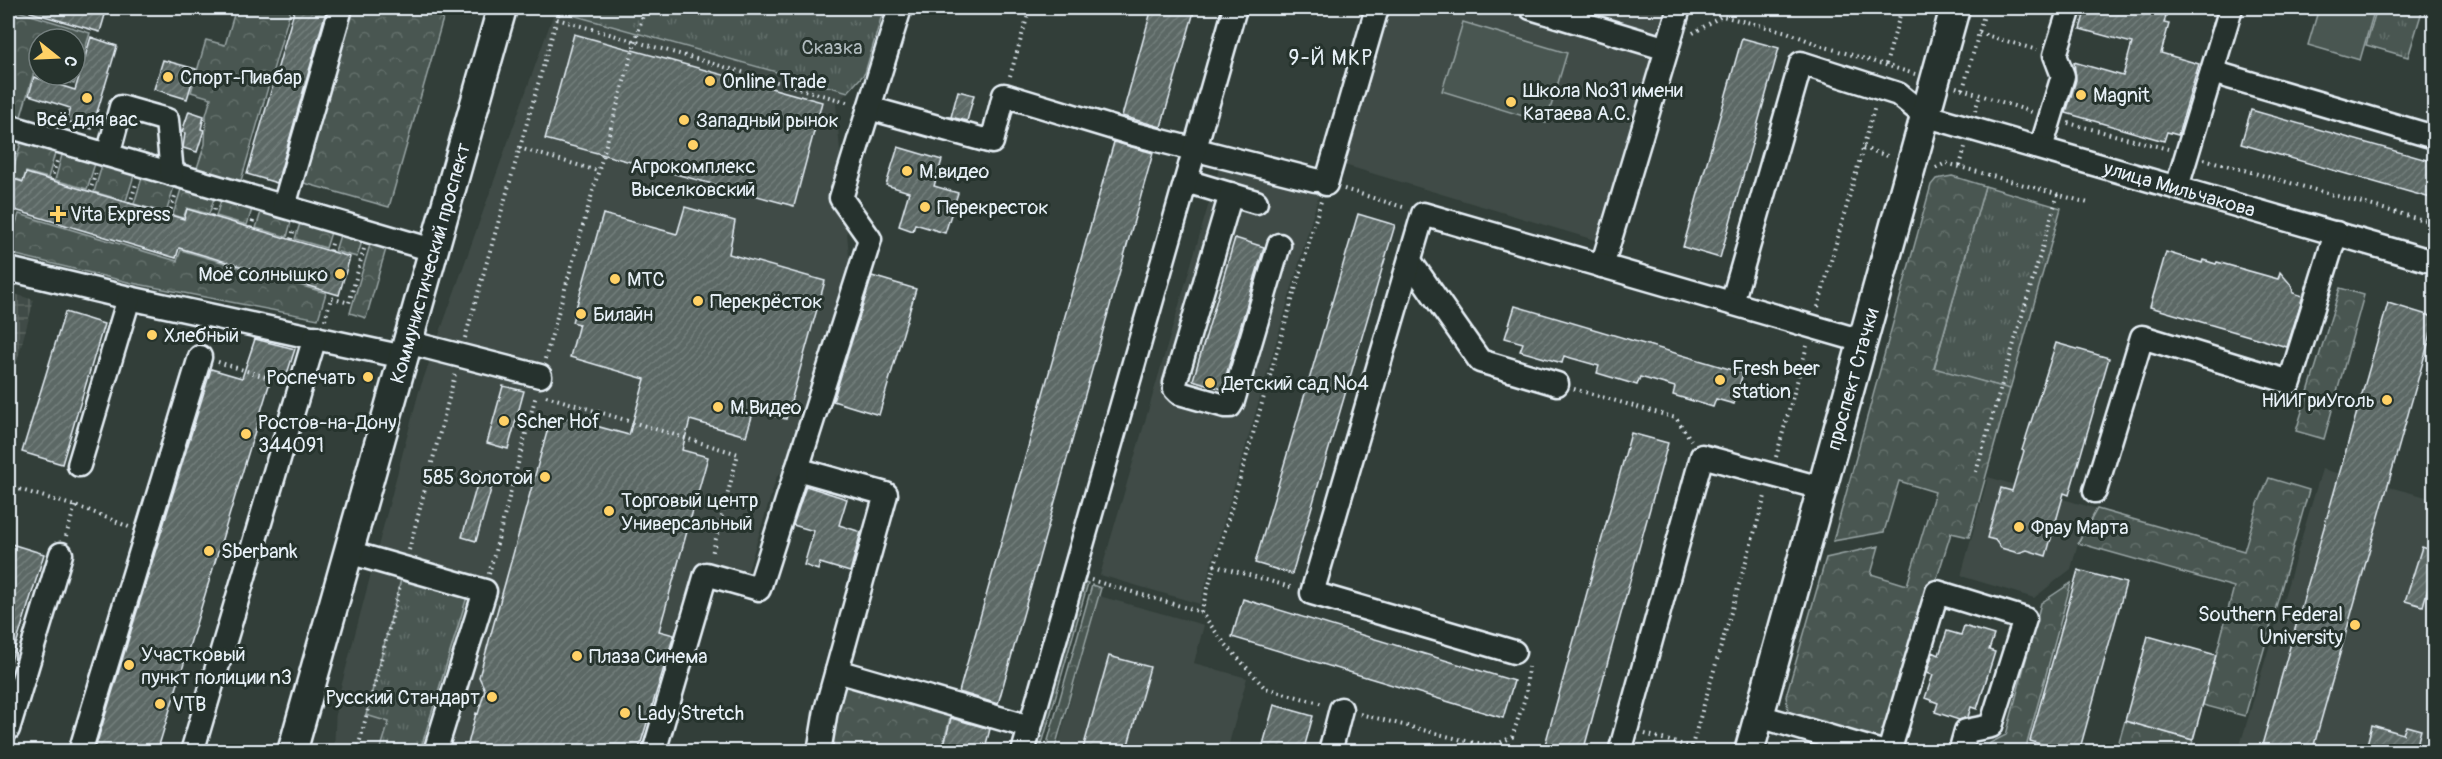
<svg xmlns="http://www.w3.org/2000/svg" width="2442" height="759" viewBox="0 0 2442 759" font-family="Pangolin,sans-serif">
<defs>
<pattern id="industrial-grid" width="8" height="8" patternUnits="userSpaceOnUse" patternTransform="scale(1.5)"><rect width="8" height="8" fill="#3f4b46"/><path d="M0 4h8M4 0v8" fill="none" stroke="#5b6561"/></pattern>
<pattern id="grass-tufts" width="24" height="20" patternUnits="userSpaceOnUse" patternTransform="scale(1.5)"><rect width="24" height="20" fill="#495651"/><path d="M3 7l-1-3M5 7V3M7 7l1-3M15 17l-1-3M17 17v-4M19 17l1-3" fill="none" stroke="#636f6b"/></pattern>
<pattern id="forest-crowns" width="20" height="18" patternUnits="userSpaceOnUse" patternTransform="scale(1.5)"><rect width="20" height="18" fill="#495651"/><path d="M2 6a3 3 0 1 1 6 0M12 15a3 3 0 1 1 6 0" fill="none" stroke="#636f6b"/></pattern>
<pattern id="building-hatch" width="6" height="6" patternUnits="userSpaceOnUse" patternTransform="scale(1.5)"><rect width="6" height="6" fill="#5c6865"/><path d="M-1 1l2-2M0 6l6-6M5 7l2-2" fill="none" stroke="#737e7c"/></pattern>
</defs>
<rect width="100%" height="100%" fill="#323e39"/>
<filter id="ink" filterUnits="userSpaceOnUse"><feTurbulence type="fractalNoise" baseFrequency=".0167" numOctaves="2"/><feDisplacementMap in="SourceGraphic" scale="12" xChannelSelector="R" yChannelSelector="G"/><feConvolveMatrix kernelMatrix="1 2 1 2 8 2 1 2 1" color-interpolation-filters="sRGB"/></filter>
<g filter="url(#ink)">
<path fill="#3f4b46" d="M 1388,8 L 1690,8 L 1618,247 L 1341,164 Z
M 555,10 L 848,92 L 836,104 L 851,279 L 801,454 L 777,476 L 743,587 L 707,578 L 653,751 L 334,752 L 336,706 L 419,391 Z
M 1221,162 L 1320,191 L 1200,604 L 1100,575 Z
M 2322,469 L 2434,499 L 2434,751 L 2238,752 Z
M 1988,477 L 2097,509 L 2078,543 L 2071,569 L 2034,598 L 1961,576 Z
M 1099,596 L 1204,625 L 1194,663 L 1247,678 L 1227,751 L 1056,752 Z"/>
<path fill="url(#industrial-grid)" d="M 8,292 L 34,300 L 8,394 Z"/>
<path fill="url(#grass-tufts)" stroke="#98a4a4" stroke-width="1.5" d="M 566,8 L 884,8 L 865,73 L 848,92 L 565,13 Z
M 2377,8 L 2423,8 L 2408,57 L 2366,45 Z
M 1985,186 L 2061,208 L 2010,389 L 1934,369 Z
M 404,568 L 470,587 L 420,751 L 380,751 L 389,722 L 366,715 Z"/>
<path fill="url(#forest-crowns)" stroke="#98a4a4" stroke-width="1.5" d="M 8,8 L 90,33 L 74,84 L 45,75 L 75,75 L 75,39 L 39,39 L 39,73 L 34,72 L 19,123 L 8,120 Z
M 236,8 L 291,8 L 240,184 L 196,171 L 205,144 L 206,115 L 211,98 L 191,92 L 206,40 L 225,45 Z
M 347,8 L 446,8 L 389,207 L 297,181 Z
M 23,136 L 57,146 L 48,178 L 26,172 L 23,181 L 11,177 Z
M 64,148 L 97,157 L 87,189 L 55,180 Z
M 104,159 L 136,169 L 126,201 L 94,192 Z
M 144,171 L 176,180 L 166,213 L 134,204 Z
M 1952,176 L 1985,186 L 1934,368 L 2010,389 L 1969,537 L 1951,533 L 1886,742 L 1793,715 L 1788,710 L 1786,696 L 1826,558 L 1879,546 L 1871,574 L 1907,585 L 1935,492 L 1899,481 L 1884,532 L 1833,541 L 1931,185 L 1936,179 Z
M 183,183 L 216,192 L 209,214 L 187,208 L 183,218 L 173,215 Z
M 223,194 L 254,203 L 247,225 L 216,216 Z
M 263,206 L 293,214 L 287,237 L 256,228 Z
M 19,214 L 177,261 L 181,250 L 326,293 L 318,319 L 132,283 L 8,253 L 8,221 L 16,223 Z
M 302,217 L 333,226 L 326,248 L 295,239 Z
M 342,229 L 364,235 L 357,257 L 335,251 Z
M 372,238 L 388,242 L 366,318 L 350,313 Z
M 2340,288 L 2364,295 L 2324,439 L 2296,431 Z
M 2269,478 L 2309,490 L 2245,716 L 2203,705 L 2234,587 L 2078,543 L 2097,509 L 2244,551 L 2258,504 Z
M 1077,580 L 1088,583 L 1040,751 L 1028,752 Z
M 2071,583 L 2025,751 L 1987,752 L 1990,743 L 2006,735 L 2041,603 Z
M 1092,585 L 1101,588 L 1054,751 L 1045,751 Z
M 840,679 L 952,711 L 941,751 L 824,752 Z
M 2125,721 L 2193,740 L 2190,751 L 2116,752 Z"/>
<path fill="#495651" stroke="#98a4a4" stroke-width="1.5" d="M 2319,8 L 2375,8 L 2360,60 L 2308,45 Z
M 1463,22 L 1567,53 L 1546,123 L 1442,91 Z"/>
<path fill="url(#building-hatch)" stroke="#e8f1f8" stroke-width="1.5" d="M 31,8 L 107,8 L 100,32 L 30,12 Z
M 295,8 L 327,8 L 277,183 L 247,174 Z
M 1152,8 L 1195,8 L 1161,127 L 1122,116 Z
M 2086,8 L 2168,8 L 2164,23 L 2169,24 L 2161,53 L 2199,64 L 2178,135 L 2167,132 L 2164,141 L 2066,113 L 2076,80 L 2074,62 L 2123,76 L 2132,43 L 2080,29 Z
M 574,34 L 822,102 L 794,206 L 545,139 Z
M 91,37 L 117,46 L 92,129 L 66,121 L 70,108 L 29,95 L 34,77 L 75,90 Z
M 1742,38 L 1779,48 L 1720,258 L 1683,247 Z
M 163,60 L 196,69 L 187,99 L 154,89 Z
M 958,91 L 974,95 L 967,121 L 951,117 Z
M 2251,110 L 2434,162 L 2434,199 L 2241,144 Z
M 189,111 L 204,116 L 201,129 L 204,130 L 197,152 L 183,148 L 185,133 L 182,132 Z
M 1114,142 L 1153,153 L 998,704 L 959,692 Z
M 898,147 L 942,160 L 934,186 L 958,193 L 945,233 L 915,224 L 913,231 L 899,226 L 909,192 L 886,185 Z
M 26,173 L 184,219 L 187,209 L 350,257 L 339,295 L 179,248 L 176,258 L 8,208 L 8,177 L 23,182 Z
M 685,207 L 735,221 L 729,254 L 825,281 L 786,419 L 754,410 L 746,436 L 690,420 L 682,450 L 708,457 L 659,631 L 674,635 L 638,752 L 466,752 L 476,713 L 478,714 L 485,690 L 479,677 L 552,414 L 629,435 L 645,379 L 570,357 L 579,324 L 572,322 L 603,214 L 677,234 Z
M 1358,214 L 1395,225 L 1292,574 L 1255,563 Z
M 1235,238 L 1264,247 L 1222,389 L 1193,380 Z
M 2166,252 L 2202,263 L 2203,260 L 2216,264 L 2217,262 L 2278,279 L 2280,272 L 2292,286 L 2293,293 L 2303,296 L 2287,347 L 2150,307 Z
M 872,276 L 916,289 L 879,415 L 833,401 Z
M 2388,303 L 2434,317 L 2434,323 L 2312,752 L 2260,752 Z
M 1515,306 L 1743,373 L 1734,404 L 1716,399 L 1713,407 L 1673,395 L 1675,387 L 1640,377 L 1637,385 L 1597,373 L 1599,366 L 1564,356 L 1562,363 L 1520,351 L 1523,343 L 1505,338 Z
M 65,312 L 104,324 L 62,464 L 22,452 Z
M 255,339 L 295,349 L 286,377 L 273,372 L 157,752 L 94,752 L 211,369 L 242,378 Z
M 2056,343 L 2109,358 L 2069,495 L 2064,493 L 2046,556 L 2027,550 L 2018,553 L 2001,548 L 1995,540 L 1987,538 L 2001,488 L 2012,491 L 2024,451 L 2022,450 Z
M 503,386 L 524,391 L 508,449 L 487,443 Z
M 1631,433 L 1668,443 L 1583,752 L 1543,752 Z
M 481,471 L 492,486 L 476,541 L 462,537 Z
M 806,486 L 847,499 L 839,525 L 861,532 L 850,572 L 820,563 L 818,570 L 804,565 L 814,531 L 793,525 Z
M 8,543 L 44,554 L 11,661 L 8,660 Z
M 2422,547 L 2434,551 L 2434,567 L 2423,606 L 2405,601 Z
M 2078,570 L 2126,583 L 2079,752 L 2068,752 L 2030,741 Z
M 1243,599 L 1514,681 L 1503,718 L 1232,637 Z
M 1964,626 L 1994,635 L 1989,650 L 1995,652 L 1977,709 L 1971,707 L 1968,717 L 1959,720 L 1935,712 L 1938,703 L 1925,698 L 1933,675 L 1927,673 L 1933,652 L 1939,655 L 1947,631 L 1961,635 Z
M 2148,636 L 2216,655 L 2193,740 L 2125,721 Z
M 1109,656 L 1150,667 L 1126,752 L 1082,752 Z
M 1274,705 L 1313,716 L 1303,752 L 1261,752 Z
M 951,718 L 990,729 L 984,752 L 942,752 Z
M 2372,725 L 2403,734 L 2406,726 L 2421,730 L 2415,752 L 2365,752 Z"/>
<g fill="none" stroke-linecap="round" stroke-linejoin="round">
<g stroke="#e8f1f8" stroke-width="27">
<g id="minor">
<path d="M 1531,8 L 1667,49 L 1602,266"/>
<path d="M 1667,49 L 1679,8"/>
<path d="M 2212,72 L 2434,137"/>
<path d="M 869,108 L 992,142 L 1004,95 L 1130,133 L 1315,180"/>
<path d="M 8,126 L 433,250"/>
<path d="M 2041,148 L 2063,76 L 2055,55 L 2070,8"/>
<path d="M 108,155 L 121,107 L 167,120 L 172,174"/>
<path d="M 1186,181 L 1256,202"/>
<path d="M 1326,184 L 1377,8"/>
<path d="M 2177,187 L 2231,8"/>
<path d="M 1231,194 L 1175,383 L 1175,389 L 1179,393 L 1225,406 L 1230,406 L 1233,401 L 1279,245"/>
<path d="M 284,206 L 341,8"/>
<path d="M 1410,261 L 1480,361 L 1557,384"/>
<path d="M 8,269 L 129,298 L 404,357"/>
<path id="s1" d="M 1732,303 L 1801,63 L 1898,94 L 1924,115 L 2434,262"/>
<path d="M 407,342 L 540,376"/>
<path d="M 79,465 L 129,298"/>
<path d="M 797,469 L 886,494 L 826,710 L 819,752"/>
<path d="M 2095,491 L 2142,337 L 2290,382 L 2336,233"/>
<path d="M 348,552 L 485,591 L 435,752"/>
<path d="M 1514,652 L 1312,593 L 1423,214 L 1862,341"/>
<path d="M 837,671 L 1030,727"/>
<path d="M 1759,716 L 1882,752"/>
<path d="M 8,729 L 61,554"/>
<path d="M 80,752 L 200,357"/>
<path d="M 192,752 L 315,337"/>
<path d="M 654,752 L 706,574 L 759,589 L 870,239 L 841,198 L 900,8"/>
<path d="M 1023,752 L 1235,8"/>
<path d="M 1330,752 L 1341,709"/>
<path d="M 1620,752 L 1702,456 L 1821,488"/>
<path d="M 1889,752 L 1937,592 L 2025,619 L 1991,726 L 1966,731 L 1960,752"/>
</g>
</g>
<g stroke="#e8f1f8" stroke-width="33">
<g id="major">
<path id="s2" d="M 292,752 L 502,8"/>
<path id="s3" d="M 1749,752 L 1955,8"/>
</g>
</g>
<path stroke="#e8f1f8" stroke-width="4" stroke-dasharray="1.5 4.5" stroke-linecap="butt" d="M 557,19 L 850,103
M 1693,33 L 1722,16 L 1787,32 L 1819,45 L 1915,74
M 1979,33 L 2037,50
M 1886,64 L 1902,8
M 1010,76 L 1030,8
M 1956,87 L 2032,112
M 1963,89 L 1986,8
M 1975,111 L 1980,95
M 2068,123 L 2168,149
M 519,148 L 598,171
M 1863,148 L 1891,157
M 2204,159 L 2434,223
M 1960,166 L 1965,147
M 1936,168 L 1946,163 L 2088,203
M 8,177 L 16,149
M 51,180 L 57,161
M 1344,189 L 1406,208
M 90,192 L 96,172
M 130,204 L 136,184
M 169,215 L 175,196
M 212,216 L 215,205
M 251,228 L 254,217
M 291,239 L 294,229
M 330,251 L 333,240
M 1818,307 L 1875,106
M 325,320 L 331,298 L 349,303 L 364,249
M 465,338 L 560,8
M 545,359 L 645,8
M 218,362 L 282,382
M 1574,389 L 1676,418 L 1691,440
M 546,396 L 738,454 L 712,554
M 1776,457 L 1807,346
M 1976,472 L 2058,194
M 8,486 L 88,510 L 129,527
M 66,536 L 75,506
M 409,550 L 455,375
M 1214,565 L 1294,588
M 489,574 L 536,395
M 1091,580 L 1201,612 L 1221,639 L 1265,688 L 1323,704
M 1201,612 L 1321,201
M 1360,714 L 1470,742
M 1645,734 L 1691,747
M 357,752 L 400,586
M 1467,752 L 1470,742 L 1495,745 L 1512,737 L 1526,695 L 1528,667
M 1690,752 L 1766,493"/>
<use href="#minor" stroke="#26332d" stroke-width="22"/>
<use href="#major" stroke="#26332d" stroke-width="28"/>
</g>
</g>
<g fill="#ffd166" stroke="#26332d" stroke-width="2">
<circle cx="168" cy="77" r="6"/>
<circle cx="710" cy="81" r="6"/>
<circle cx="2081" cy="95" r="6"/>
<circle cx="87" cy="98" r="6"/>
<circle cx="1511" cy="102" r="6"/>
<circle cx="684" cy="120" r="6"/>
<circle cx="693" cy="145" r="6"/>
<circle cx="907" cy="171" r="6"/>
<circle cx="925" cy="207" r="6"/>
<path d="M55 205h6v6h6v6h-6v6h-6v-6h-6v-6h6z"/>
<circle cx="340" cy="274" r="6"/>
<circle cx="615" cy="279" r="6"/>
<circle cx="698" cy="301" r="6"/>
<circle cx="581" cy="314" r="6"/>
<circle cx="152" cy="335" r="6"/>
<circle cx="368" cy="377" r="6"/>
<circle cx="1720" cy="380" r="6"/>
<circle cx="1210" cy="383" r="6"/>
<circle cx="2387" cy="400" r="6"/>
<circle cx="718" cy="407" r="6"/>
<circle cx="504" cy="421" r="6"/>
<circle cx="246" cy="434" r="6"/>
<circle cx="545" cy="477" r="6"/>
<circle cx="609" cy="511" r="6"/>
<circle cx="2019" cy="527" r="6"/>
<circle cx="209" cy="551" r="6"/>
<circle cx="2355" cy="625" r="6"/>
<circle cx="577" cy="656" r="6"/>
<circle cx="129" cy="665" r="6"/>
<circle cx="492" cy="697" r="6"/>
<circle cx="160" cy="704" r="6"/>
<circle cx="625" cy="713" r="6"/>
</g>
<g text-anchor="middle" stroke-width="6" stroke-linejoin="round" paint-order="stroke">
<g font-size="20" fill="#b0bbbe" stroke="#26332d">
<text x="832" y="54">Сказка</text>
</g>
<g font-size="20" fill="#e8f1f8" stroke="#26332d" text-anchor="start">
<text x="180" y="84">Спорт-Пивбар</text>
<text x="722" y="88">Online Trade</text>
<text x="1523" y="97">Школа №31 имени<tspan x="1523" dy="23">Катаева А.С.</tspan></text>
<text x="2093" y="102">Magnit</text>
<text x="87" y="126" text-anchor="middle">Всё для вас</text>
<text x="696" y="127">Западный рынок</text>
<text x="693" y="173" text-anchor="middle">Агрокомплекс<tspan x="693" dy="23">Выселковский</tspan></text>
<text x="919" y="178">М.видео</text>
<text x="937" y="214">Перекресток</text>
<text x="70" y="221">Vita Express</text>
<text x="328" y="281" text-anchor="end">Моё солнышко</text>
<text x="627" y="286">МТС</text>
<text x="710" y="308">Перекрёсток</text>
<text x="593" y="321">Билайн</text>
<text x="164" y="342">Хлебный</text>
<text x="1732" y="375">Fresh beer<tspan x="1732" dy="23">station</tspan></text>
<text x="356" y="384" text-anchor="end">Роспечать</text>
<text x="1222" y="390">Детский сад №4</text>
<text x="2375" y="407" text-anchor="end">НИИГриУголь</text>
<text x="730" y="414">М.Видео</text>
<text x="516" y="428">Scher Hof</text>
<text x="258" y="429">Ростов-на-Дону<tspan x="258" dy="23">344091</tspan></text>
<text x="533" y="484" text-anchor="end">585 Золотой</text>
<text x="621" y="507">Торговый центр<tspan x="621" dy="23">Универсальный</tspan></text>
<text x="2031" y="534">Фрау Марта</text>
<text x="221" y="558">Sberbank</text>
<text x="2343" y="621" text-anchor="end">Southern Federal<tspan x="2343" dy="23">University</tspan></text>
<text x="141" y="661">Участковый<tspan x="141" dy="23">пункт полиции n3</tspan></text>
<text x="589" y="663">Плаза Синема</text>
<text x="480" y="704" text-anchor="end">Русский Стандарт</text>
<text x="172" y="711">VTB</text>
<text x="637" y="720">Lady Stretch</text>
</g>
<g font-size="20" fill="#e8f1f8" stroke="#26332d">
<text dy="7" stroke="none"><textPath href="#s1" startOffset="651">улица Мильчакова</textPath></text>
<text dy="7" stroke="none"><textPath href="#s2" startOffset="508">Коммунистический проспект</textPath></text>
<text dy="7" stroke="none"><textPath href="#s3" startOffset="387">проспект Стачки</textPath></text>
</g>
<g font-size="21" letter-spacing="1.5" fill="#e8f1f8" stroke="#26332d">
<text x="1331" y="65">9-Й МКР</text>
</g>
</g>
<rect width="2442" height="759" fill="none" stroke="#26332d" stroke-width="30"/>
<rect x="15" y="15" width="2412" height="729" fill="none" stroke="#e8f1f8" stroke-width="2" filter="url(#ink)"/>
<g transform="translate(57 57) rotate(108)"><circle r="28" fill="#26332d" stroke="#747f7e" stroke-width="1.5"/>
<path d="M0-4.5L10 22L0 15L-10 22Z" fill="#ffd166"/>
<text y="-9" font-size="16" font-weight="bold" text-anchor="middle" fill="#e8f1f8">С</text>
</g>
</svg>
